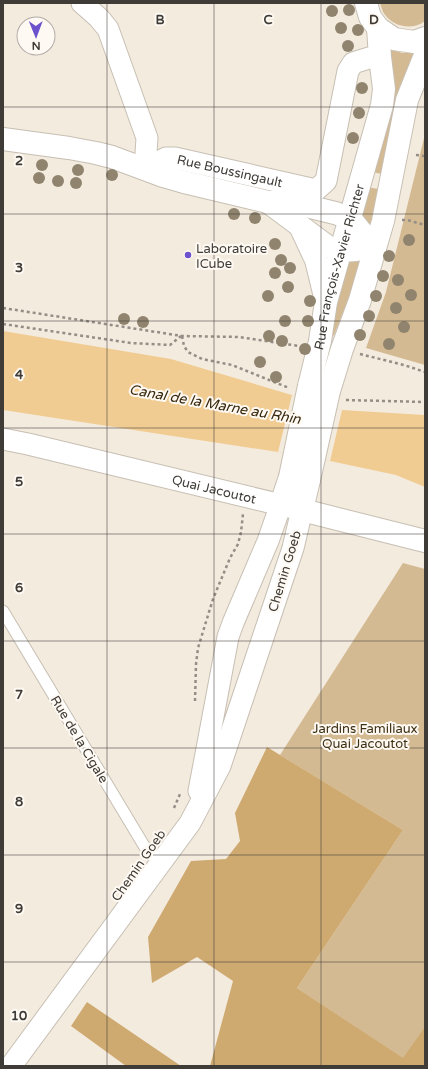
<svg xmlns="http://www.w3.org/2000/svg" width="428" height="1069" viewBox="0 0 428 1069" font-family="'Varela Round',sans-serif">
<rect width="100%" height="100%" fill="#f4ebdf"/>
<path fill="#d4ba92" d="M 380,3 L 425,3 L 425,21 C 412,31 392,27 383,12 C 382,9 381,6 380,3 Z
M 387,48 L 402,53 L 414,53 L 382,174 L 372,172 Z
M 425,134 L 425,365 L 366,348 L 386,292 Z
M 367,187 L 378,189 L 370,227 L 360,218 Z
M 359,259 L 358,272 L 356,280 L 334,335 L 331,337 L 331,322 L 346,261 Z
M 403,563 L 425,569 L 425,1066 L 397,1066 L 402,1058 L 297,988 L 403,830 L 280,755 Z"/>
<path fill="#ceaa71" d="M 267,747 L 403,830 L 297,988 L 403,1058 L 425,1027 L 425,1066 L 210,1066 L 233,981 L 197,957 L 152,983 L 148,937 L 191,861 L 226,859 L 240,841 L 235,813 Z
M 87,1002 L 181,1066 L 126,1066 L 71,1026 Z"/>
<path fill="#f1cc92" d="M 3,331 L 171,359 L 342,410 L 425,415 L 425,487 L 396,475 L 330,461 L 278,452 L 3,410 Z"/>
<path fill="#f4ebdf" d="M 292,395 L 342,410 L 330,461 L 278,452 Z"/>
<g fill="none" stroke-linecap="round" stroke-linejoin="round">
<g stroke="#c7bfb3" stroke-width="13">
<path id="lane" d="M 3,611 L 149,854 L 162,861"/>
</g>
<g stroke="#c7bfb3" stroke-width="23">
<g id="street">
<path d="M 82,3 L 99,18 L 108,29 L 147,138 L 145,169"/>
<path id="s1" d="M 145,169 L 166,158 L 175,158 L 316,190 L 326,181 L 348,71 L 353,63 L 369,58 L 380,57"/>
<path id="s2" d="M 3,439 L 28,444 L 302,510 L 293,548 L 220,766 L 190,823 L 11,1066"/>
<path d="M 199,791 L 228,637 L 233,623 L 268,541 L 281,504"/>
</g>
</g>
<g stroke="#c7bfb3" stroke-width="24">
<g id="secondary">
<path d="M 366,3 L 370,17 L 378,28 L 394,39 L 414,42 L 425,38"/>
<path d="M 3,139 L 69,148 L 96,153 L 112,157 L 163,176 L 184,182 L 268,202 L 290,202 L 335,213 L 350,218 L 375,249"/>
<path d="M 268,202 L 327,246 L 341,251 L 356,250"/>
<path d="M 301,228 L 316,260 L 326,301"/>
<path id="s3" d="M 309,386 L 320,341 L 326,302 L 350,218 L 382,105 L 384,89 L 380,57 L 378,28"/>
<path d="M 329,391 L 342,349 L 360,300 L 383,221 L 407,100 L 425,55"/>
<path d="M 309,480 L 302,510 L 425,541"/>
<path d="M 281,504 L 290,477"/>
</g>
</g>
<path stroke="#948e86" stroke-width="2.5" stroke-dasharray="3 3" stroke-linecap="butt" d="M 416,155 L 425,156
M 402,220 L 407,220 L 425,225
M 3,308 L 182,336 L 239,337 L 299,346
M 3,324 L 131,343 L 170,345 L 181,336
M 182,336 L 184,346 L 188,352 L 202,359 L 232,365 L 289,388
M 360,354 L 404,365 L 425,372
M 346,400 L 425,402
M 195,701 L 196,664 L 198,648 L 213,599 L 230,558 L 238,544 L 241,532 L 243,514
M 174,808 L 180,794"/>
<use href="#lane" stroke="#fff" stroke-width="11"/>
<use href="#street" stroke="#fff" stroke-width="21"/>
<use href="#secondary" stroke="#fff" stroke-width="22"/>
<g stroke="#c7bfb3" stroke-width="24" stroke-linecap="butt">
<path id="secondary-bridge" d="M 290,477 L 309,386
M 309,480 L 329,391"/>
</g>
<use href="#secondary-bridge" stroke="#fff" stroke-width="22"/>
</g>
<g fill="#90846f">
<circle cx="349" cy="10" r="6"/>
<circle cx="332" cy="11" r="6"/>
<circle cx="341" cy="28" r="6"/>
<circle cx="358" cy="30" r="6"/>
<circle cx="348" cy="46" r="6"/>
<circle cx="362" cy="88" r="6"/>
<circle cx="359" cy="113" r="6"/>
<circle cx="353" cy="138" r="6"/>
<circle cx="42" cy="165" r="6"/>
<circle cx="78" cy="170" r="6"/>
<circle cx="112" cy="175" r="6"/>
<circle cx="39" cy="178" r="6"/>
<circle cx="58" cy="181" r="6"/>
<circle cx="76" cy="183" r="6"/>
<circle cx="234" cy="214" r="6"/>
<circle cx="255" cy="218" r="6"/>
<circle cx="409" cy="240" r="6"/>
<circle cx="275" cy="244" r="6"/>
<circle cx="389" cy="256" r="6"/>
<circle cx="281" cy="260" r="6"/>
<circle cx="290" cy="268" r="6"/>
<circle cx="275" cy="273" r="6"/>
<circle cx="383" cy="276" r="6"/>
<circle cx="398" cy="280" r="6"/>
<circle cx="288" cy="287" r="6"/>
<circle cx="411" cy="295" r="6"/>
<circle cx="268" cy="296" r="6"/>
<circle cx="376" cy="296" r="6"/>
<circle cx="310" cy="301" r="6"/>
<circle cx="396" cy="308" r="6"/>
<circle cx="369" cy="316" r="6"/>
<circle cx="124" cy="319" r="6"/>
<circle cx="285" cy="321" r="6"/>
<circle cx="308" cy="321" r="6"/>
<circle cx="143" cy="322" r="6"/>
<circle cx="404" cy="327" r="6"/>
<circle cx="360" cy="335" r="6"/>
<circle cx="269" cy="336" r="6"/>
<circle cx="282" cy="341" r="6"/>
<circle cx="389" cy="344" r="6"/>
<circle cx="305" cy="349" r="6"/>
<circle cx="260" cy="362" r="6"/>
<circle cx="276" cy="377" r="6"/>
</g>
<path fill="none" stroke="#3f3c37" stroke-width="1" stroke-opacity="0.55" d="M 107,3 L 107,1066M 214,3 L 214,1066M 321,3 L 321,1066M 3,107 L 425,107M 3,214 L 425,214M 3,321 L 425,321M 3,428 L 425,428M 3,534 L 425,534M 3,641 L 425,641M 3,748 L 425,748M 3,855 L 425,855M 3,962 L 425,962"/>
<circle fill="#6c52cc" stroke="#fef9f2" stroke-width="1.5" cx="188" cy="255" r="4"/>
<g text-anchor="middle" stroke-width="4" stroke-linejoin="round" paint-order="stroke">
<g font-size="13" fill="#3f3c37" stroke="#fef9f2">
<text dy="5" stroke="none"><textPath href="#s1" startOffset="89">Rue Boussingault</textPath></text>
<text dy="5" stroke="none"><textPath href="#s3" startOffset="123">Rue François-Xavier Richter</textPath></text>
<text dy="5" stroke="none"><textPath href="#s2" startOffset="217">Quai Jacoutot</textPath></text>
<text transform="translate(284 571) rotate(-73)" y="5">Chemin Goeb</text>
<text transform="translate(80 739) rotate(59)" y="5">Rue de la Cigale</text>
<text transform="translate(138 865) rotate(-55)" y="5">Chemin Goeb</text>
</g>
<g font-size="13" fill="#3f3c37" stroke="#fef9f2" text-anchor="start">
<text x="196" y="253">Laboratoire<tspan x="196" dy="15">ICube</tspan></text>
</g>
<g font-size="13" fill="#3e2f14" stroke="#fef9f2">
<text x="365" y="733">Jardins Familiaux<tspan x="365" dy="15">Quai Jacoutot</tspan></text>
</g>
<g font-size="14" font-style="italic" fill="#37270d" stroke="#fef9f2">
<text transform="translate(215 404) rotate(10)" y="5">Canal de la Marne au Rhin</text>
</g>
</g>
<g font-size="13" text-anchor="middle" font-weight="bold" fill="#3f3c37" stroke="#fef9f2" stroke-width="4" stroke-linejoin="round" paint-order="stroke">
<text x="160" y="24">B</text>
<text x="268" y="24">C</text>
<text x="374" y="24">D</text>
<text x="19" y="165">2</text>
<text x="19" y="272">3</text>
<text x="19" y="379">4</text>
<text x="19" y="486">5</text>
<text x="19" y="592">6</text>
<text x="19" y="699">7</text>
<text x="19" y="806">8</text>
<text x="19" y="913">9</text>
<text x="19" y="1020">10</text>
</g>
<rect width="428" height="1069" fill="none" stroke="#3f3c37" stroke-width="8"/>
<g transform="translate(36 36) rotate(179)"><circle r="19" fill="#fef9f2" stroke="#b2ada7"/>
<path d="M0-3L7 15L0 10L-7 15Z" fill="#6c52cc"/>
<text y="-6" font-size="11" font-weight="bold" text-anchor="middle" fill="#3f3c37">N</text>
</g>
</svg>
